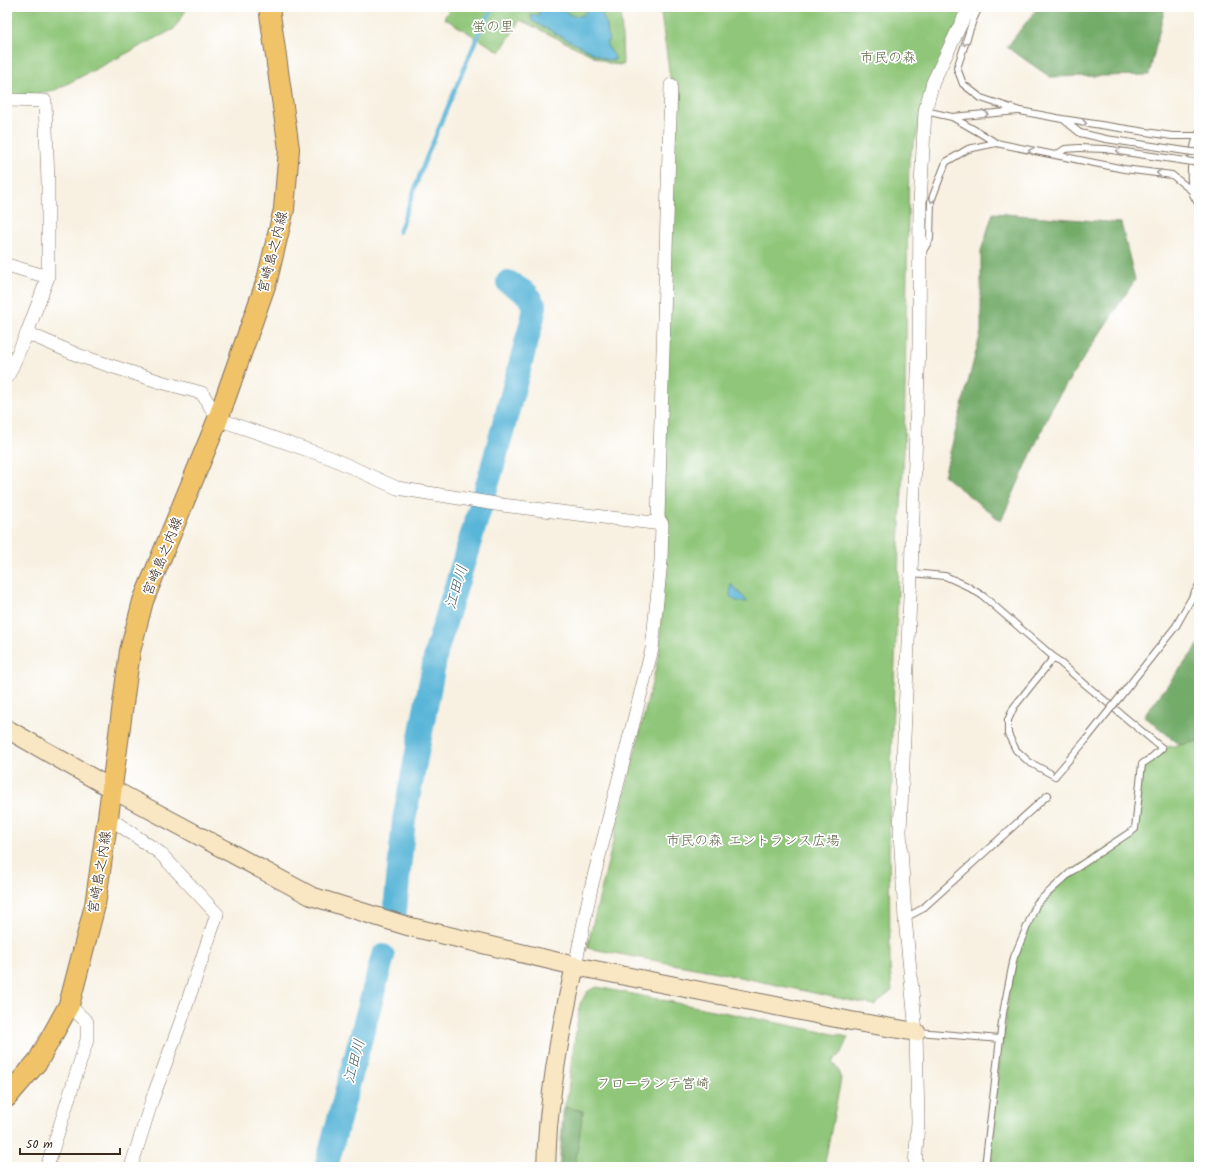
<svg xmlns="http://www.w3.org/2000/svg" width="1206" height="1174" viewBox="0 0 1206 1174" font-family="Kalam,'Klee One',sans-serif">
<rect width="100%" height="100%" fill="#fff"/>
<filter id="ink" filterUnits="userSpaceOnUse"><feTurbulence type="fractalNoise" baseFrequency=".025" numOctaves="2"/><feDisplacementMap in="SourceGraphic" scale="8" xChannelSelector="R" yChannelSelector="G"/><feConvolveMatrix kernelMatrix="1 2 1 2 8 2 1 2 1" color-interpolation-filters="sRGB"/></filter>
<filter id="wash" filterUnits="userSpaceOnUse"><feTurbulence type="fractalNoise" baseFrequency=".012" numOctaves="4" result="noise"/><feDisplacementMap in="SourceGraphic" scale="16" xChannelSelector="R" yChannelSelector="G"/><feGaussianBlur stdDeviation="0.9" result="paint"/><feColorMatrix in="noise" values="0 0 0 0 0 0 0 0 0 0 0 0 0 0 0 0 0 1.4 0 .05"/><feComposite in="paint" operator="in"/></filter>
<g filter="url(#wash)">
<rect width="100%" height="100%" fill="#f8f1e2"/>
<path fill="#8fc679" stroke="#65784c" d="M 7,7 L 188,7 L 174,29 L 55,90 L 7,99 Z
M 451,7 L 621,7 L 623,65 L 610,64 L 520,20 L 500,52 L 444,18 Z
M 660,7 L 969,7 L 925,111 L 909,158 L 904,452 L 899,546 L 898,589 L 891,755 L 892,784 L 889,817 L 890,968 L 892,991 L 874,1005 L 847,1000 L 716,972 L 587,948 L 660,650 L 671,85 Z
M 1199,741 L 1199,1167 L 985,1167 L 1014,957 L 1037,903 L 1072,871 L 1135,829 L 1142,764 L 1162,748 Z
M 597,987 L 848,1037 L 841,1053 L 832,1062 L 837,1068 L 841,1079 L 824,1167 L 559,1167 L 563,1112 L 568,1093 L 571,1065 L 580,1004 L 588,991 Z"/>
<path fill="#73ab69" stroke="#576a44" d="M 1038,7 L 1165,7 L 1149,75 L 1050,77 L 1007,47 Z
M 993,213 L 1121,223 L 1135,280 L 1054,403 L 1001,521 L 944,476 L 981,332 L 981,251 Z
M 1199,644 L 1199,741 L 1180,745 L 1144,716 Z
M 565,1107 L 583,1111 L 575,1167 L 561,1167 Z"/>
<path fill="#5ab6d8" stroke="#4a707b" d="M 544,7 L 556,7 L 561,11 L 564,10 C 572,18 584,20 588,7 L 600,7 C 600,14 605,19 607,26 C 608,31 607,34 609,39 L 607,46 L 615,56 L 615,60 L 606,60 L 532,21 L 531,15 L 539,15 L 539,10 L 544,9 Z
M 731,584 L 748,602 L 736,601 L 730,596 Z"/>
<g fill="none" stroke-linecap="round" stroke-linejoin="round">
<path stroke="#5ab6d8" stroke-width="4" d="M 399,232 L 424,163 L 481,28 L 494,7"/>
<path stroke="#5ab6d8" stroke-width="24" d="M 395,910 L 404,820 L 437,649 L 491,472 L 531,325 L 535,307 L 527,294 L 508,282
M 326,1167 L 383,956"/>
</g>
</g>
<g filter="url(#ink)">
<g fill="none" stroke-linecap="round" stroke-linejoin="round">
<g stroke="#7d7063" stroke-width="8">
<path id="lane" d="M 979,7 L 973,20 L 957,68 L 963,84 L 981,98 L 1020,111 L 1062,119 L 1172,136 L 1197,136
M 925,111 L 952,117 L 980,133 L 996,143
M 952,117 L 1018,111
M 1064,120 L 1080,133
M 1199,133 C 1192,145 1189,176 1192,190 C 1192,195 1196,200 1199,204
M 1056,155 L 1065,149 L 1079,148
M 923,251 L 930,239 L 931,201 L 946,162 L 968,149 L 996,143 L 1124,169 L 1172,175 L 1192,191
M 911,573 L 945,576 L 965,585 L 983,596 L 1086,685 L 1162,748 L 1151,758 L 1142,764 L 1135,829 L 1072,871 L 1037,903 L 1014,957 L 1003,1013 L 985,1167
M 1054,657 L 1014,707 L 1008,720 L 1008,734 L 1016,750 L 1029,762 L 1055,776
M 905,918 L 922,909 L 1048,795
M 918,1032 L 1000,1039"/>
</g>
<g stroke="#7d7063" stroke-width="14">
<path id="street" d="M 7,100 L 45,101 L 48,182 L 48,277 L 27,333 L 7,378
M 7,265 L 48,277
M 27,333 L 80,356 L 161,382 L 202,393 L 218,419 L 331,458 L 397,488 L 502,505 L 662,524
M 108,817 L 160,853 L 217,914 L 180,1024 L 152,1100 L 131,1167
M 575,966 L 591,888 L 652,649 L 661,561 L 662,524 L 658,518 L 671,85
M 47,1167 L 87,1040 L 87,1022 L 69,1005
M 915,1167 L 918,1122 L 916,1032 L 905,918 L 900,832 L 911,573 L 919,345 L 920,203 L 925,111 L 933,82 L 969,7"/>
</g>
<g stroke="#7d7063" stroke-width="20">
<path id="secondary" d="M 7,729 L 112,789 L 311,896 L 407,926 L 575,966 L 851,1021 L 916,1032
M 546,1167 C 547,1151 547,1134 549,1118 C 554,1067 563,1016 575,966"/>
</g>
<g stroke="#7d7063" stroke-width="22">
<path id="primary" d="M 7,1097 L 38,1061 L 69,1005 L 95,905 L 108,817 L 130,651 L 143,601 L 218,419 L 267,280 L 284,209 L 289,149 L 269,7"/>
</g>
<use href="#lane" stroke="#fff" stroke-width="6"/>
<use href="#street" stroke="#fff" stroke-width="13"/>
<use href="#secondary" stroke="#f9e7c3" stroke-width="18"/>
<use href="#primary" stroke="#f1c369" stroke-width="20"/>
<g stroke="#7d7063" stroke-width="8" stroke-linecap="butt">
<path id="lane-bridge" d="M 1080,133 L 1106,139 L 1199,153
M 1079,148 L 1105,149 L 1199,163
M 1055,776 L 1085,741 L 1176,626 L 1199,585"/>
</g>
<use href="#lane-bridge" stroke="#fff" stroke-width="6"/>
</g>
<defs><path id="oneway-chevron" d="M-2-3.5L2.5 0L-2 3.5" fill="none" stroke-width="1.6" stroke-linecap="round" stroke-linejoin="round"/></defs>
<g stroke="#a79f9a">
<use href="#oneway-chevron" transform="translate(965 43) rotate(108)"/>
<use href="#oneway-chevron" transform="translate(986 114) rotate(-5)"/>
<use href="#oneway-chevron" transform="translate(1084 123) rotate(9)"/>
<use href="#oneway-chevron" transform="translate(1031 151) rotate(-170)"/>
<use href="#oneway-chevron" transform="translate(1119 151) rotate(-172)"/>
<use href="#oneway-chevron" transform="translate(1159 173) rotate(-173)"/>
<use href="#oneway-chevron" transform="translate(932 200) rotate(103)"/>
</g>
</g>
<g text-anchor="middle" stroke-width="3.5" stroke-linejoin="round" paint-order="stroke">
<g font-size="14" fill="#58613e" stroke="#fff">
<text x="493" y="31">蛍の里</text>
<text x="888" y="62">市民の森</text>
<text x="753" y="845">市民の森 エントランス広場</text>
<text x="653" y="1088">フローランテ宮崎</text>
</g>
<g font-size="14" fill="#3b2a1e" stroke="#fff">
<text transform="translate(272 252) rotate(-76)" y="5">宮崎島之内線</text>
<text transform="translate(162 556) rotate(-68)" y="5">宮崎島之内線</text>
<text transform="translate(99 872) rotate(-81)" y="5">宮崎島之内線</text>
</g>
<g font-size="15" font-style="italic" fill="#476268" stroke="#fff">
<text transform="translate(456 587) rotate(-73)" y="5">江田川</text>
<text transform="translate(354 1061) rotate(-75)" y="5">江田川</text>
</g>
</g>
<rect width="1206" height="1174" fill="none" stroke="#fff" stroke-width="24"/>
<path d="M20 1148v6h100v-6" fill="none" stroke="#3b2a1e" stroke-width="2"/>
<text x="26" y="1148" font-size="12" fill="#3b2a1e" stroke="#ffffff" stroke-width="3" paint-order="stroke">50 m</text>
</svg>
